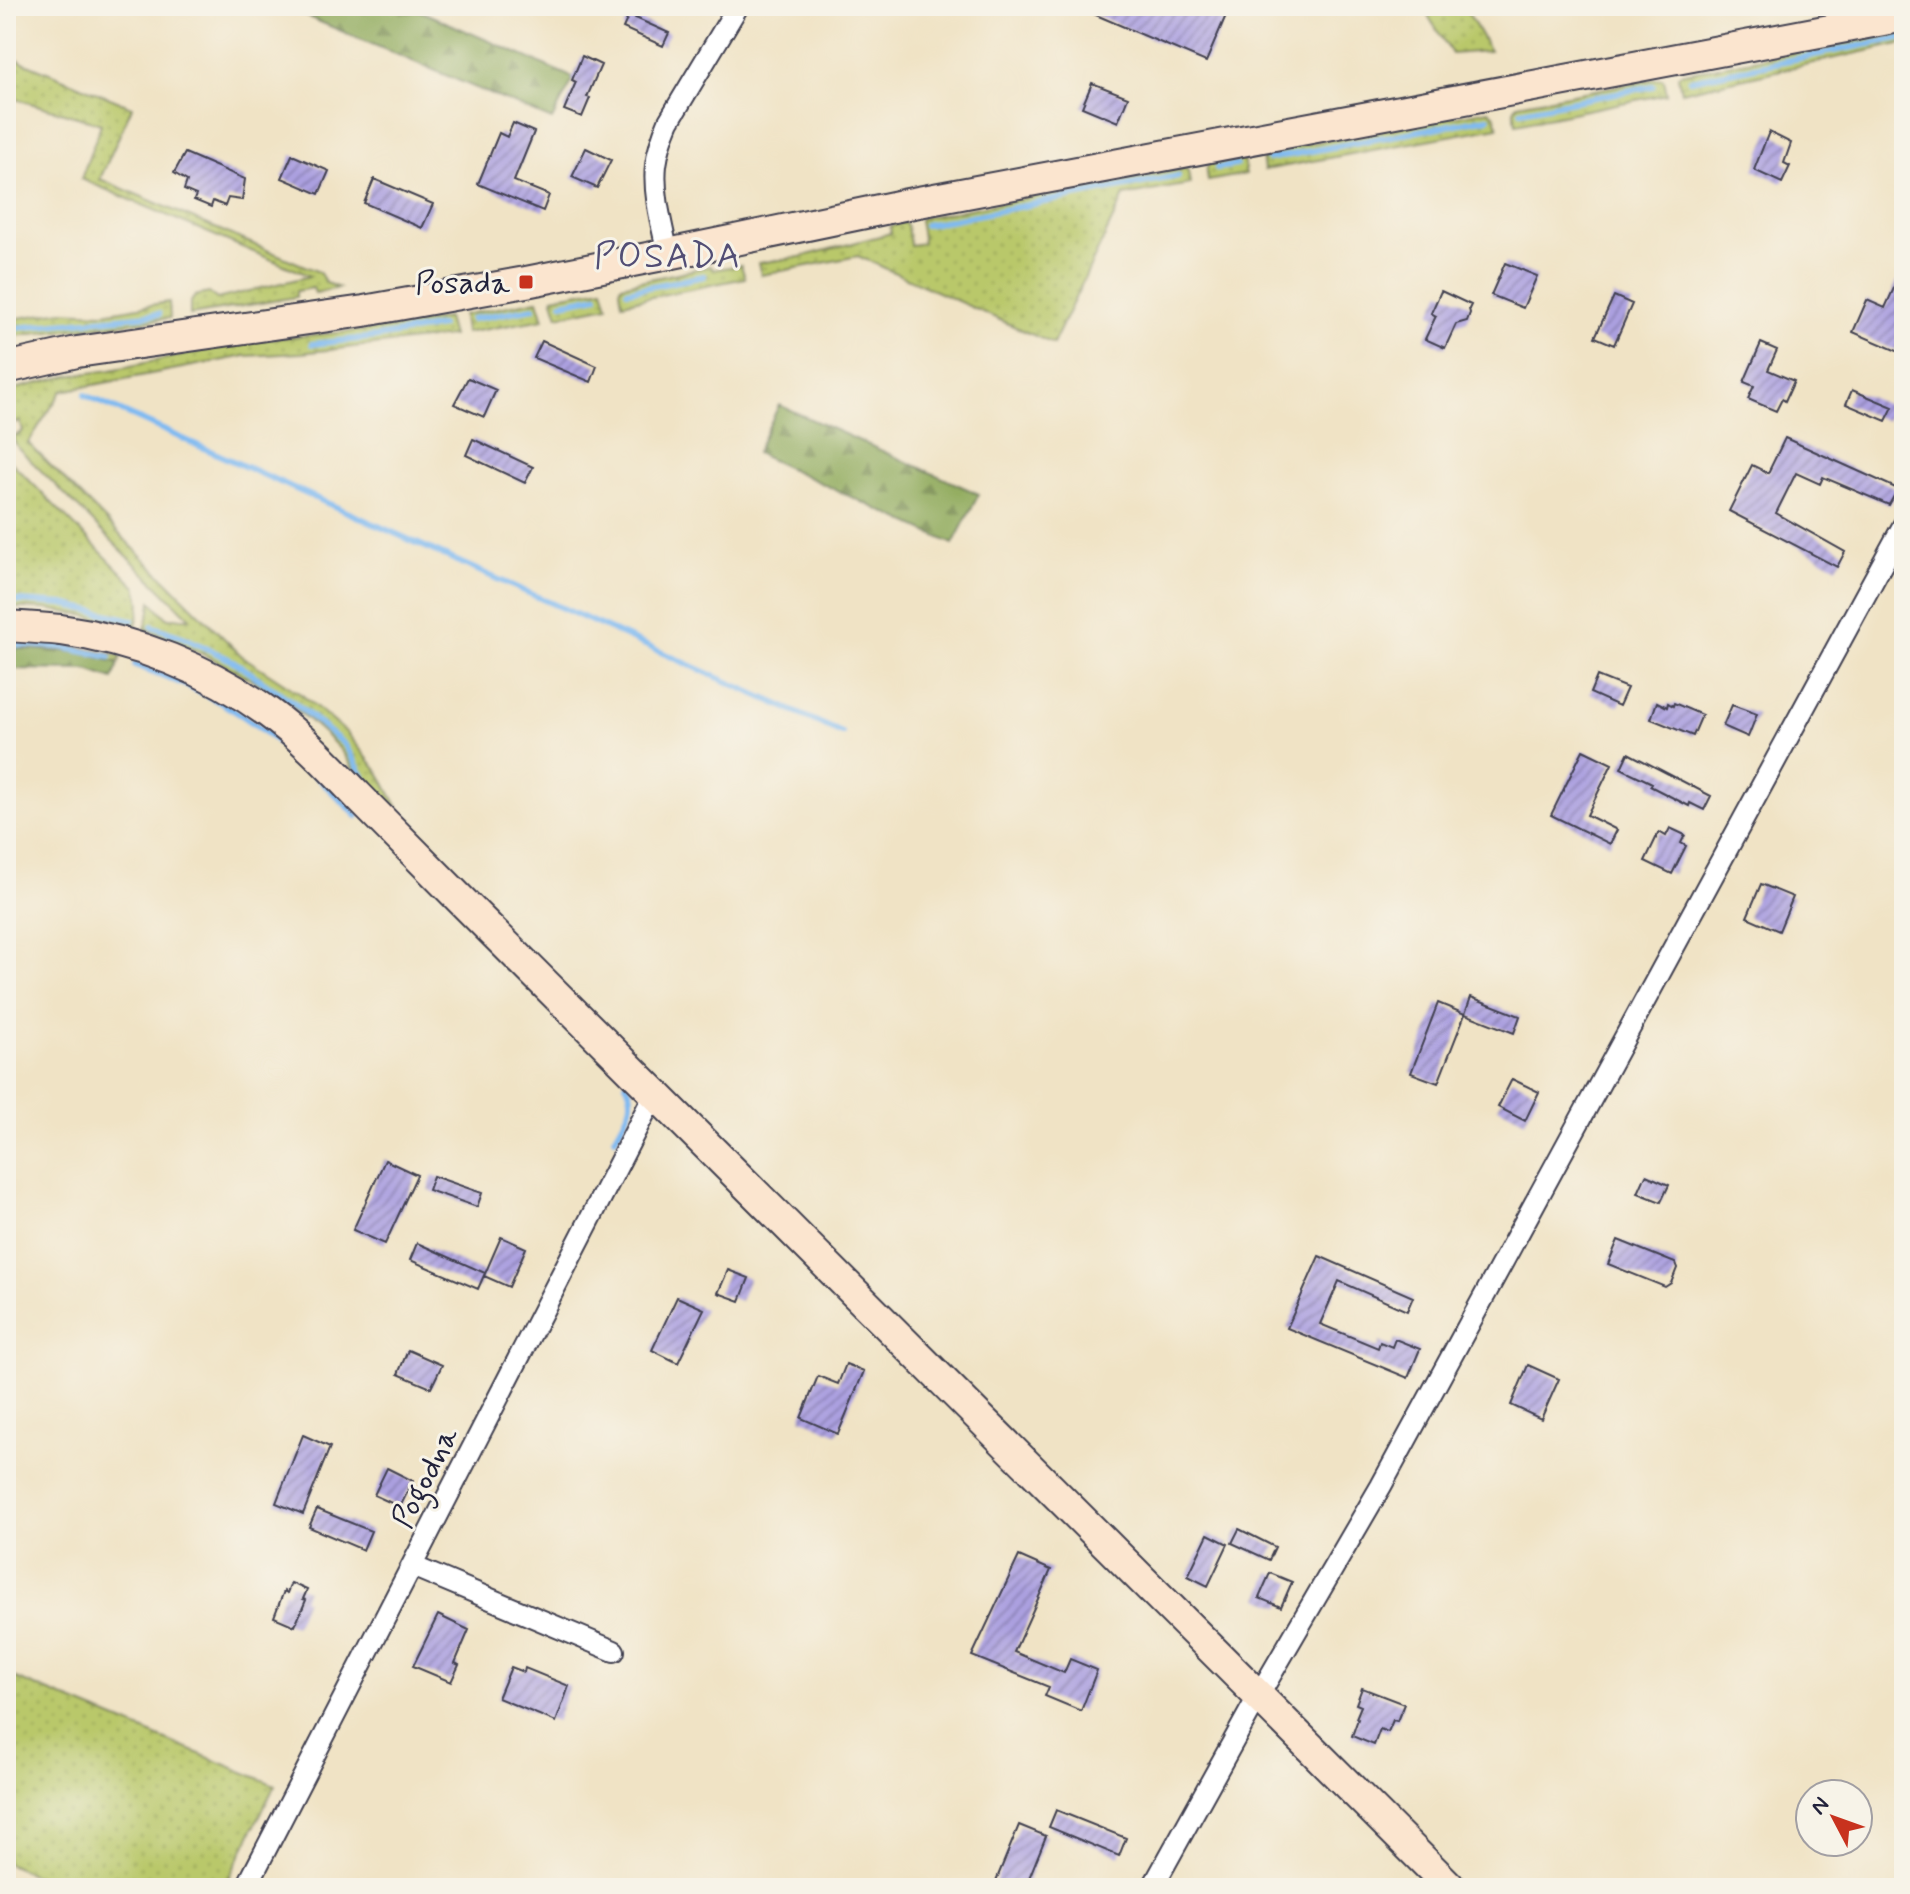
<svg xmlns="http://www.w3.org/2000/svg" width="1910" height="1894" viewBox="0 0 1910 1894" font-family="Mynerve,sans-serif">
<defs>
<pattern id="grass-dots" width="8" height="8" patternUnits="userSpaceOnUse" patternTransform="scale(2)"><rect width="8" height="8" fill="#b9c86a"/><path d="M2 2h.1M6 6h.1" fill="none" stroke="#9fac5d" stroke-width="1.8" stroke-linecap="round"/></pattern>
<pattern id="forest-firs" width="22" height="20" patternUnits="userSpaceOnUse" patternTransform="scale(2)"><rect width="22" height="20" fill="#92ac5e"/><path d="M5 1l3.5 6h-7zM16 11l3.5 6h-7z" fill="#778c4f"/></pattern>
<pattern id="building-hatch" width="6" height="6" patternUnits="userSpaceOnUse" patternTransform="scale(2)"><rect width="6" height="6" fill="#aca0e0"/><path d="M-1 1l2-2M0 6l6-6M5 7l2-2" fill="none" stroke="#8c82b7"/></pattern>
</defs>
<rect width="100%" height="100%" fill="#f7f3e8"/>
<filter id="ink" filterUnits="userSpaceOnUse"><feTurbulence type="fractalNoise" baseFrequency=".0125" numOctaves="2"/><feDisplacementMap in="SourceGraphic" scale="16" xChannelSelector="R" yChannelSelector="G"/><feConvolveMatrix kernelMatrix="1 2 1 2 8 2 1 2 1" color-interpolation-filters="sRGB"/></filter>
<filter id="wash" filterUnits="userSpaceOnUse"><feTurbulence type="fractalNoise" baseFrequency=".006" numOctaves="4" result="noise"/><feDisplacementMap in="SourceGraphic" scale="32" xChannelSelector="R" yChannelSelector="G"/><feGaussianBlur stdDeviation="1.8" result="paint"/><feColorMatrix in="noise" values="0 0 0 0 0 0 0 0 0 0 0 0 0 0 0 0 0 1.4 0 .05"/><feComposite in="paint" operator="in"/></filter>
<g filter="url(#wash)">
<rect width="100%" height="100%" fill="#f0e3c5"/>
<path fill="url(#grass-dots)" stroke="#6e7552" stroke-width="2" d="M 1422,6 L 1464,6 L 1490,51 L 1452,54 Z
M 1904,31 L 1904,43 L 1681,92 L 1678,76 L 1680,74 Z
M 6,55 L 132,107 L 100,179 L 319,272 L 326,283 L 339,288 L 315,293 L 313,288 L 296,291 L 296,297 L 190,315 L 190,303 L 195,296 L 209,293 L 217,299 L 310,276 L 81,179 L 101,124 L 6,96 Z
M 1661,78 L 1664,80 L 1667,94 L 1516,124 L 1514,110 L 1518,104 Z
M 1489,110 L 1495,115 L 1498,127 L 1264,170 L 1262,156 L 1263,153 L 1269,151 Z
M 1240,156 L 1243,159 L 1246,174 L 1208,181 C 1208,178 1206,169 1207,167 C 1210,158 1232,158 1240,156 Z
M 1185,168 L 1188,171 L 1190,184 L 1124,196 L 1053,344 L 858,256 L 761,275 L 758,263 L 800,257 L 891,233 L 890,227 L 904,222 L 907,226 L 910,245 L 923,243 L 919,220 L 921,218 Z
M 741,265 L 745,278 L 622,303 L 620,289 L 622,285 L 711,266 L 713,270 Z
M 603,288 L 608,306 L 558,316 L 553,300 L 554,297 Z
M 538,300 L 544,319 L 465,333 L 463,315 Z
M 169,302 L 170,318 L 6,337 L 6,320 L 62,311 L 103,313 Z
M 447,318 L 452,336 L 301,353 L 245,356 L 62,391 L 28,443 L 242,656 L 302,695 L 347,733 L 380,774 L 398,808 L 390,818 C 381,807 370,797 362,785 C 354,773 349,759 339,748 C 285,692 216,657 145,629 L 150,611 L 151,601 L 167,618 L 190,618 L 18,448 L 14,441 L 14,437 L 23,431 L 20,422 L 6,425 L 6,391 L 68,376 L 111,370 L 257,340 L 391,328 Z
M 6,457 L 136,587 C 142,602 140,612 135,628 L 83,615 L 46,609 L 6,607 Z
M 6,635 L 31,637 L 121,656 L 119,663 L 77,652 L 6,648 Z
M 6,1674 L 275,1785 L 224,1888 L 65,1888 L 6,1863 Z"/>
<path fill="url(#forest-firs)" stroke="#5a674c" stroke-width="2" d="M 282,6 L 409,6 L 574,78 L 552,120 Z
M 779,405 L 979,494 L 953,544 L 756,453 Z
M 6,648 L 78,652 L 119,663 L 113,679 L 87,670 L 6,669 Z"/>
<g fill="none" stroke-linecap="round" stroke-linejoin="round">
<path stroke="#7fbaf1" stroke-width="6" d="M 1690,80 L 1904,37
M 1521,111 L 1653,86
M 1268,159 L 1488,118
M 1217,168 L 1236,165
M 925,225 L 1178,176
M 627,291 L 704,276
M 562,303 L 597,296
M 472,319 L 534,308
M 6,329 L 159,314
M 312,344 L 377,337 L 441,326
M 85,395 L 842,733
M 6,600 L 63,604 L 132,620
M 152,626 L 183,637 L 233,661 L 296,704 L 345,745 L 371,790
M 6,644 L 61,647 L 110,657
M 135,665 C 177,680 220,699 256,725 C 293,752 325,785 357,816
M 615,1138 C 624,1120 639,1103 626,1084"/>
</g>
<g id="blocks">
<path fill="url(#building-hatch)" d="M 1075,6 L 1230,6 L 1206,62 Z
M 629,15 L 669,33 L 663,46 L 623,28 Z
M 582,56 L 601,65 L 587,97 L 590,98 L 582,117 L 564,110 L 576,82 L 572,80 Z
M 1092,83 L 1128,97 L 1118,122 L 1082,107 Z
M 513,123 L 534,132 L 514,181 L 549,195 L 543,211 L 478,184 L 499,133 L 507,137 Z
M 1769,132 L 1791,143 L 1784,163 L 1790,166 L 1782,183 L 1754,170 Z
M 586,148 L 611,160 L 597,188 L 572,177 Z
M 185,153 L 245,179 L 242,200 L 228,198 L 225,206 L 213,201 L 211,207 L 194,200 L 196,195 L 184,190 L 187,181 L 174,173 Z
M 292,155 L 329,171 L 319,194 L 282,178 Z
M 374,179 L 433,204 L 422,228 L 364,203 Z
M 1505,263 L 1537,276 L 1523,308 L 1491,295 Z
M 1904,266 L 1904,354 L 1853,332 L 1867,300 L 1885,308 Z
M 1441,291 L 1471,305 L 1469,309 L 1470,313 L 1467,321 L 1456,324 L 1445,348 L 1425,339 L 1436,316 L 1431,313 Z
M 1614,296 L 1632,304 L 1614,345 L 1595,337 Z
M 542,341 L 597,366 L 591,382 L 534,358 Z
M 1761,343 L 1777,350 L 1768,370 L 1794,381 L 1785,401 L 1782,399 L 1776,411 L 1748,399 L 1754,386 L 1744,382 Z
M 468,378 L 496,390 L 484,417 L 454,404 Z
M 1852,390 L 1893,407 L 1886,421 L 1846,404 Z
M 1785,438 L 1898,489 L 1889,505 L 1823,477 L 1820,484 L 1796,473 L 1776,513 L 1845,552 L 1837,567 L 1729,511 L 1752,465 L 1768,473 Z
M 473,439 L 533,467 L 525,483 L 466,455 Z
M 1597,676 L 1627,688 L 1619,706 L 1590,693 Z
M 1657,702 L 1667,707 L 1668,703 L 1673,706 L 1674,703 L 1702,715 L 1693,736 L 1651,719 Z
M 1732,705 L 1757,714 L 1748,737 L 1723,726 Z
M 1583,750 L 1612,764 L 1587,815 L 1617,830 L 1610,844 L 1551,815 Z
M 1628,753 L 1711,796 L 1704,810 L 1690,803 L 1689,806 L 1650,786 L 1652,783 L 1621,768 Z
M 1670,828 L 1685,835 L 1681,843 L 1686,846 L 1672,874 L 1645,861 L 1659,832 L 1666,836 Z
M 1761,884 L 1793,897 L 1779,931 L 1747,917 Z
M 1471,997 L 1520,1016 L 1514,1033 L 1465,1014 Z
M 1438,1003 L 1465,1014 L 1438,1083 L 1411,1073 Z
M 1512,1079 L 1539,1092 L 1525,1121 L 1498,1107 Z
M 385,1160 L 417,1175 L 385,1244 L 353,1230 Z
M 1646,1175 L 1669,1185 L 1661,1202 L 1638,1193 Z
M 433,1176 L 482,1193 L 477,1207 L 428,1190 Z
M 501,1237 L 526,1248 L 509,1287 L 484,1276 Z
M 1618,1240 L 1675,1263 L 1677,1268 L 1671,1283 L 1665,1287 L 1608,1264 Z
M 417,1243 L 485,1273 L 478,1289 L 410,1260 Z
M 1319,1256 L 1413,1297 L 1407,1311 L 1339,1281 L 1320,1324 L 1378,1348 L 1380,1342 L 1392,1347 L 1395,1339 L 1420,1349 L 1408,1378 L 1287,1328 Z
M 728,1270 L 749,1278 L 740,1301 L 718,1293 Z
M 677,1297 L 704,1309 L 678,1363 L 652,1350 Z
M 408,1350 L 442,1365 L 431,1388 L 398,1374 Z
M 846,1364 L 864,1371 L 838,1434 L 801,1418 L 818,1376 L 838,1384 Z
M 1528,1365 L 1559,1379 L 1541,1419 L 1511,1405 Z
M 303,1435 L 330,1447 L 303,1514 L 276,1503 Z
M 387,1468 L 413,1481 L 400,1507 L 374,1495 Z
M 317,1509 L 371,1531 L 363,1550 L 309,1527 Z
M 1239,1529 L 1275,1547 L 1269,1560 L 1232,1543 Z
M 1208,1534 L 1228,1544 L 1208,1586 L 1188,1576 Z
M 1019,1556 L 1051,1570 L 1014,1652 L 1064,1673 L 1070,1659 L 1097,1670 L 1081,1711 L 1045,1696 L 1049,1687 L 972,1656 Z
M 1270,1573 L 1292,1582 L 1281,1607 L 1259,1598 Z
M 291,1583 L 307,1590 L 303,1599 L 306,1600 L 295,1626 L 274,1617 L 284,1591 L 287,1593 Z
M 438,1615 L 469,1630 L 455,1663 L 459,1665 L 451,1682 L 413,1666 Z
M 511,1667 L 524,1672 L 525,1668 L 569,1686 L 556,1722 L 498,1698 Z
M 1362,1688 L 1404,1704 L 1397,1721 L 1393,1720 L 1388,1732 L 1380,1729 L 1374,1745 L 1352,1736 L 1358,1719 L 1356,1718 L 1361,1706 L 1356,1704 Z
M 1056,1810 L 1126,1838 L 1119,1856 L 1049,1827 Z
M 1019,1825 L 1046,1836 L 1025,1888 L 993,1888 Z"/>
</g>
</g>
<g filter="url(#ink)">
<use href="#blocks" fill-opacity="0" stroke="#413f50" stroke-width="2"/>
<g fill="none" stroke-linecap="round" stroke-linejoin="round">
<g stroke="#413f50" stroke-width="24">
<path id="street" d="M 668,254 C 662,226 653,194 656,165 C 658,150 663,135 669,121 L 738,6
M 412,1566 L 614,1651
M 246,1888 L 655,1093
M 1152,1888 L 1259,1695 L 1381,1486 L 1904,524"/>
</g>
<g stroke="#413f50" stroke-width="34">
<path id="secondary" d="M 6,368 L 77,352 L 364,311 L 526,282 L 668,254 L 908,204 L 1904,16
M 6,626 C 24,627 43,628 61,630 C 134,640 209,669 269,713 C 302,737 330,767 358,796 C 393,831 427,866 461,900 L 1451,1888"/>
</g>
<use href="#street" stroke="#fff" stroke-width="20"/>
<use href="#secondary" stroke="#fbe5cf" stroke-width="30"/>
</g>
</g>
<rect fill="#c8321e" stroke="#f7f3e8" stroke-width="3" x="518" y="274" width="16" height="16" rx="4"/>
<g text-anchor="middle" stroke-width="6" stroke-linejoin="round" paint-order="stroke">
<g font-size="32" fill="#22223b" stroke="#f7f3e8" text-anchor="end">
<text x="510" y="293">Posada</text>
</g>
<g font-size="32" fill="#22223b" stroke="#f7f3e8">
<text transform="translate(424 1477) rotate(-63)" y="11">Pogodna</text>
</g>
<g font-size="36" letter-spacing="2" fill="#524e75" stroke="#f7f3e8">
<text x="668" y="267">POSADA</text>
</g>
</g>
<rect width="1910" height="1894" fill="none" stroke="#f7f3e8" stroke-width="32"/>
<g transform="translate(1834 1818) rotate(311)"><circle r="38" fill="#f7f3e8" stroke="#a29fa3" stroke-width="2"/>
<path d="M0-6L14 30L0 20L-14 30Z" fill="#c8321e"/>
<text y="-12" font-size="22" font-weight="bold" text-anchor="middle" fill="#22223b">N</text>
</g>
</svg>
